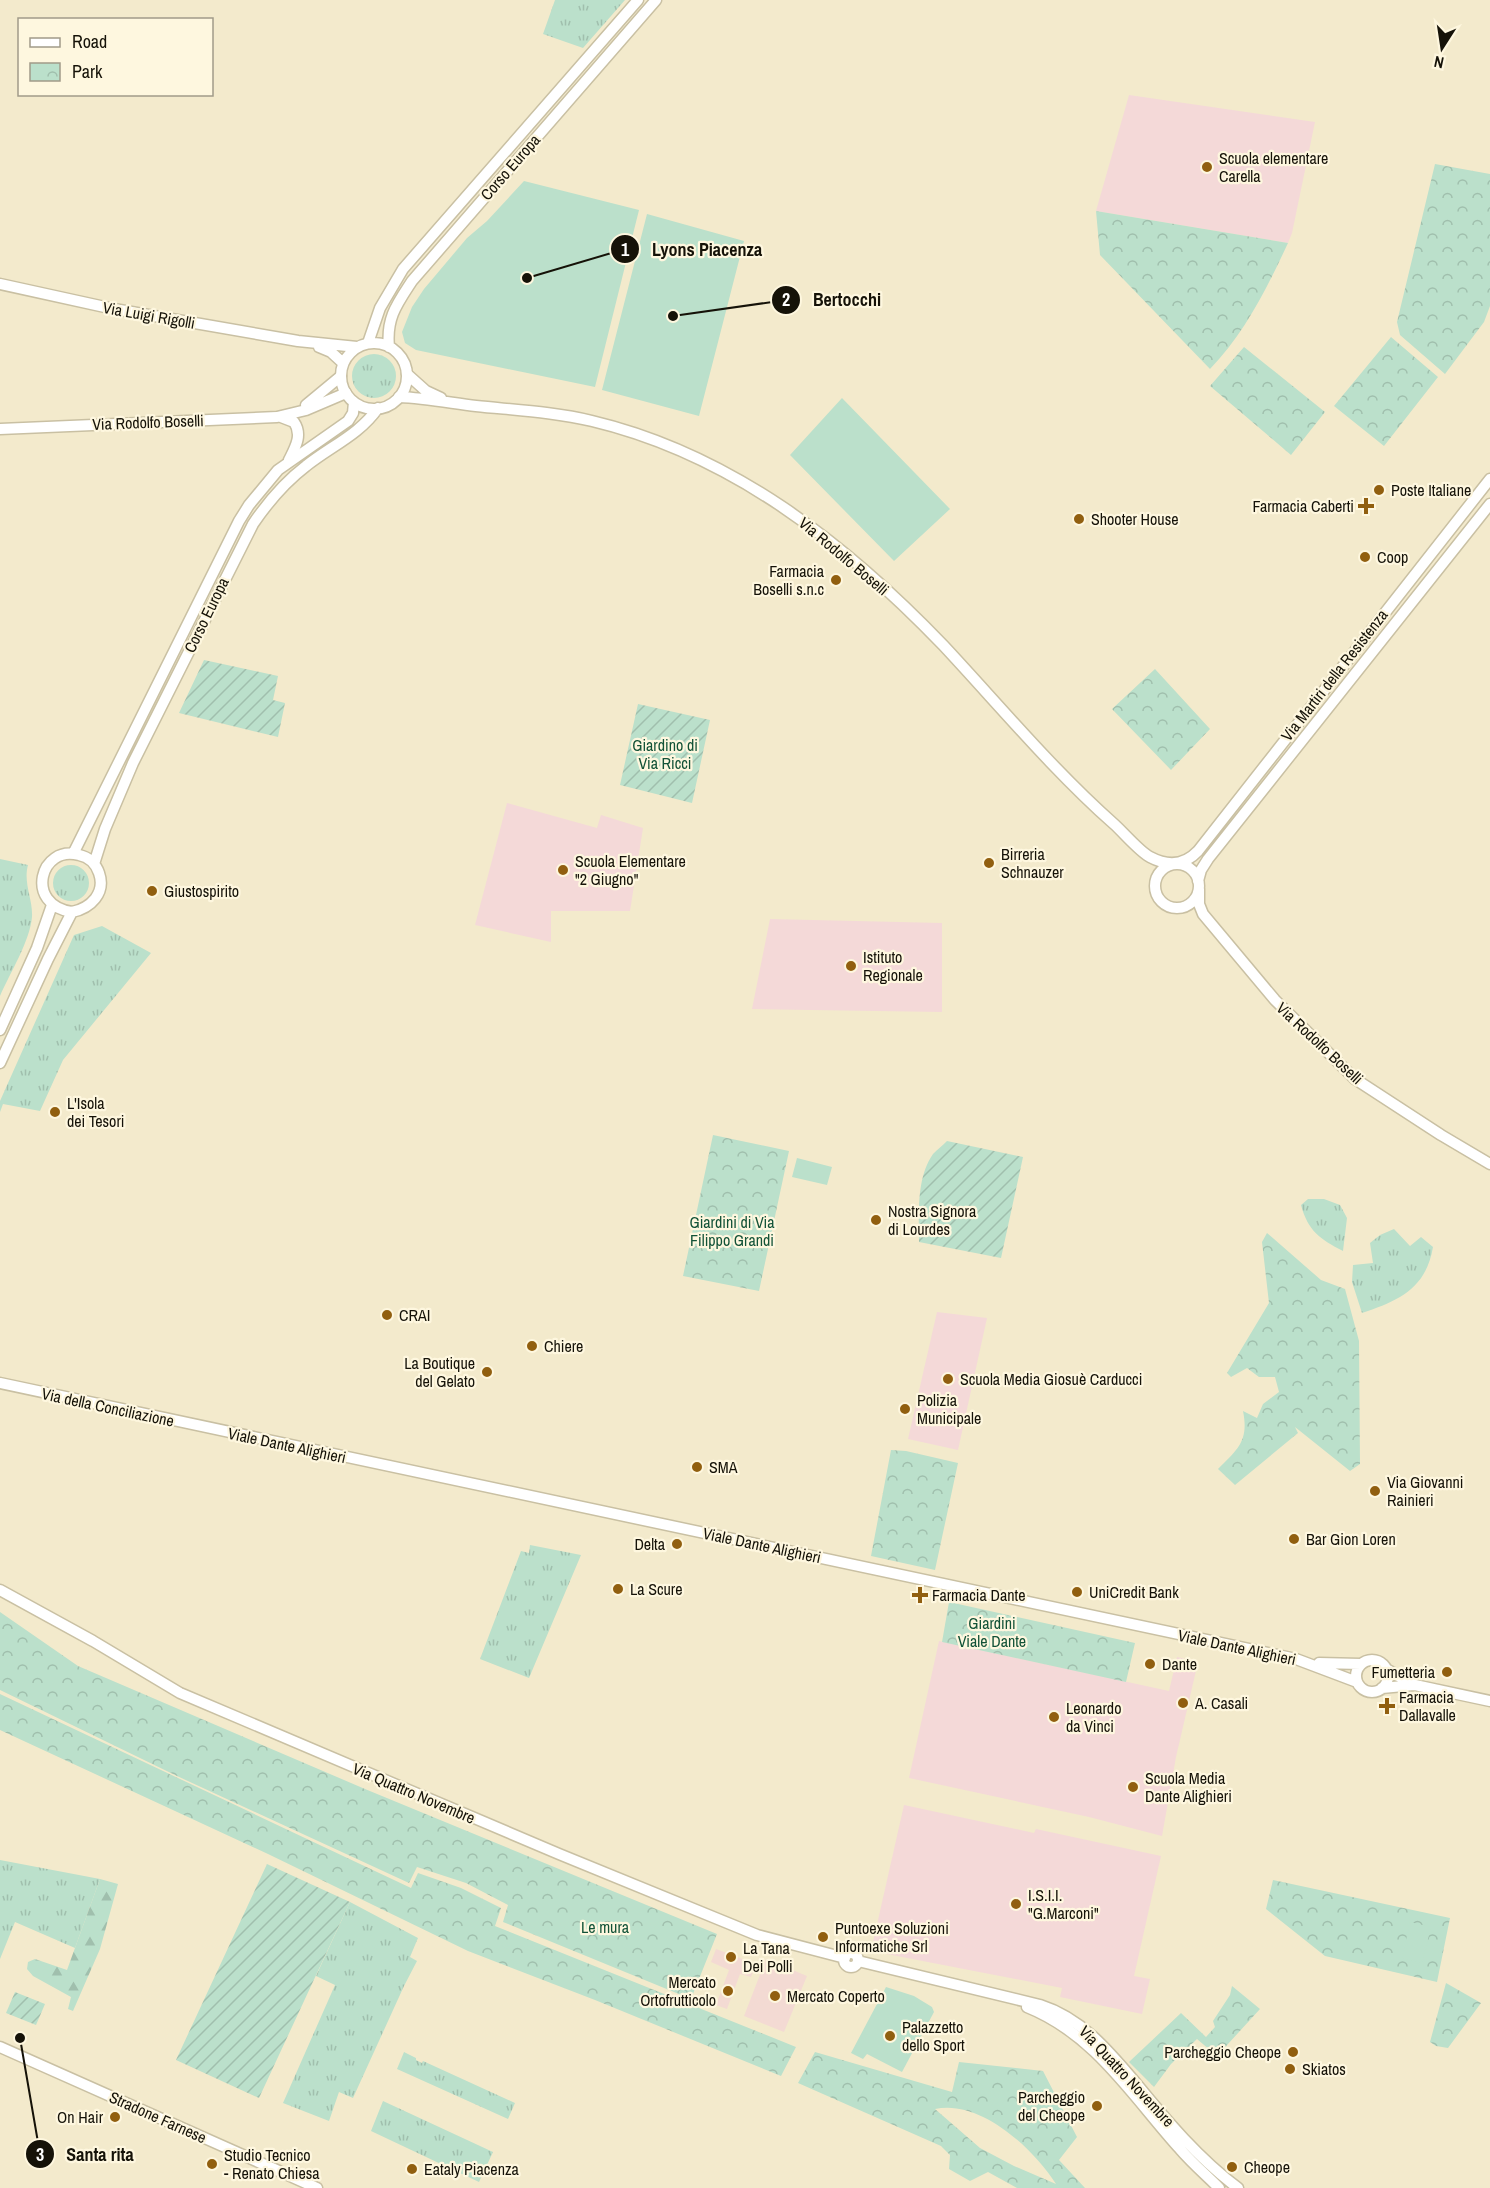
<svg xmlns="http://www.w3.org/2000/svg" width="1490" height="2188" viewBox="0 0 1490 2188" font-family="'Archivo Narrow',sans-serif">
<defs>
<pattern id="grass-tufts" width="24" height="20" patternUnits="userSpaceOnUse" patternTransform="scale(1.5)"><rect width="24" height="20" fill="#bbe0cb"/><path d="M3 7l-1-3M5 7V3M7 7l1-3M15 17l-1-3M17 17v-4M19 17l1-3" fill="none" stroke="#a0bfad"/></pattern>
<pattern id="forest-firs" width="22" height="20" patternUnits="userSpaceOnUse" patternTransform="scale(1.5)"><rect width="22" height="20" fill="#bbe0cb"/><path d="M5 1l3.5 6h-7zM16 11l3.5 6h-7z" fill="#a0bfad"/></pattern>
<pattern id="park-crowns" width="20" height="18" patternUnits="userSpaceOnUse" patternTransform="scale(1.5)"><rect width="20" height="18" fill="#bbe0cb"/><path d="M2 6a3 3 0 1 1 6 0M12 15a3 3 0 1 1 6 0" fill="none" stroke="#a0bfad"/></pattern>
<pattern id="garden-furrows" width="10" height="10" patternUnits="userSpaceOnUse" patternTransform="scale(1.5)"><rect width="10" height="10" fill="#bbe0cb"/><path d="M-1 1l2-2M0 10L10 0M9 11l2-2" fill="none" stroke="#a0bfad"/></pattern>
</defs>
<rect width="100%" height="100%" fill="#f3eacc"/>
<path fill="#f3dad3" d="M 716,1949 L 756,1964 L 751,1977 L 740,1974 L 727,2009 L 716,2005 L 729,1970 L 711,1962 Z
M 766,1959 L 807,1976 L 784,2032 L 744,2016 Z"/>
<path fill="#f4d9d8" d="M 1129,95 L 1315,122 L 1292,233 L 1288,243 L 1096,211 Z
M 507,803 L 597,828 L 601,815 L 643,828 L 630,911 L 551,911 L 551,942 L 475,925 Z
M 770,919 L 942,923 L 942,1012 L 752,1009 Z
M 937,1312 L 987,1318 L 958,1450 L 908,1439 Z
M 939,1641 L 1169,1691 L 1177,1657 L 1198,1662 L 1176,1757 L 1162,1836 L 1089,1817 L 909,1778 Z
M 904,1805 L 1034,1833 L 1036,1829 L 1161,1856 L 1134,1976 L 1150,1979 L 1142,2014 L 1060,1997 L 1062,1988 L 871,1951 Z"/>
<path fill="url(#grass-tufts)" d="M 555,0 L 625,0 L 583,48 L 543,34 Z
M352 376a22 22 0 1 1 44 0a22 22 0 1 1-44 0Z
M 0,859 L 28,865 C 23,883 33,899 32,917 C 30,941 10,973 0,996 Z
M53 883a18 18 0 1 1 36 0a18 18 0 1 1-36 0Z
M 102,926 L 151,953 L 63,1060 L 40,1111 L 3,1104 L 0,1112 L 0,1101 L 74,935 Z
M 1308,1199 L 1324,1199 L 1340,1205 L 1347,1218 L 1343,1251 C 1320,1239 1308,1231 1301,1205 Z
M 1394,1229 L 1410,1246 L 1421,1237 L 1433,1247 C 1426,1289 1398,1301 1362,1313 L 1352,1282 L 1353,1265 L 1373,1263 L 1370,1243 L 1380,1235 Z
M 530,1545 L 581,1555 L 529,1678 L 480,1659 L 521,1551 L 529,1553 Z
M 0,1860 L 100,1879 L 75,1948 L 15,1922 L 0,1959 Z
M 350,1902 L 418,1938 L 410,1957 L 417,1961 L 404,1986 L 353,2098 L 339,2092 L 329,2121 L 283,2103 L 335,1985 L 316,1976 Z
M 404,2052 L 416,2058 L 416,2060 L 422,2063 L 423,2061 L 515,2103 L 508,2119 L 397,2069 Z
M 383,2101 L 493,2152 L 479,2182 L 371,2131 Z"/>
<path fill="url(#forest-firs)" d="M 100,1879 L 118,1884 L 100,1949 L 73,2011 L 68,2009 L 71,1997 L 33,1976 L 27,1969 L 28,1962 L 35,1959 L 67,1970 Z"/>
<path fill="url(#park-crowns)" fill-rule="evenodd" d="M 1435,164 L 1490,174 L 1490,306 L 1484,322 L 1445,374 L 1400,335 L 1397,322 Z
M 1096,211 L 1288,243 C 1267,288 1245,333 1210,369 L 1100,255 Z
M 1391,337 L 1438,377 L 1384,446 L 1334,406 Z
M 1244,347 L 1325,412 L 1291,455 L 1210,386 Z
M 1155,669 L 1210,729 L 1171,770 L 1112,709 Z
M 713,1135 L 789,1151 L 759,1291 L 683,1276 Z
M 1267,1233 L 1321,1280 L 1345,1289 L 1359,1341 L 1360,1464 L 1350,1471 L 1295,1427 L 1298,1433 L 1235,1485 L 1218,1469 C 1238,1449 1249,1441 1243,1411 L 1257,1418 L 1263,1404 L 1279,1392 L 1275,1377 L 1259,1377 L 1247,1368 L 1231,1377 L 1227,1373 L 1269,1303 L 1262,1242 Z
M 891,1450 L 906,1451 L 958,1463 L 935,1570 L 871,1556 Z
M 949,1602 L 1135,1643 L 1126,1682 L 942,1642 Z
M 0,1612 L 78,1666 L 365,1789 L 717,1934 L 691,1999 L 503,1922 L 508,1905 L 466,1883 L 417,1867 L 409,1883 L 177,1776 L 0,1690 Z
M 0,1694 L 411,1888 L 418,1873 L 461,1888 L 501,1908 L 495,1926 L 796,2047 L 781,2076 L 595,2000 L 468,1951 L 268,1854 L 0,1730 Z
M 1273,1880 L 1450,1918 L 1437,1982 L 1325,1956 L 1266,1909 Z
M 1446,1983 L 1481,2003 L 1448,2048 L 1436,2046 L 1430,2042 Z
M 1232,1986 L 1260,2009 L 1217,2056 L 1197,2039 L 1171,2064 L 1154,2087 L 1129,2062 L 1181,2013 L 1206,2037 L 1215,2027 L 1213,2021 L 1230,1995 Z
M 815,2052 L 952,2092 L 959,2062 L 1043,2071 L 1077,2137 L 1059,2160 L 1085,2188 L 1017,2188 L 988,2172 L 970,2181 L 949,2169 L 950,2155 L 941,2146 L 798,2083 ZM 935,2109 C 980,2099 1033,2148 1056,2184 L 1014,2166 L 980,2148 Z"/>
<path fill="url(#garden-furrows)" d="M 204,660 L 278,676 L 273,700 L 285,703 L 278,737 L 179,713 Z
M 638,704 L 710,720 L 692,803 L 620,785 Z
M 947,1141 L 1023,1157 L 1001,1258 L 919,1242 C 919,1215 916,1178 933,1154 C 937,1150 943,1145 947,1141 Z
M 267,1864 L 350,1902 L 259,2098 L 176,2060 Z
M 15,1992 L 45,2004 L 36,2025 L 6,2013 Z"/>
<path fill="#bbe0cb" d="M 524,181 L 639,210 L 595,387 L 416,350 L 405,343 L 402,332 L 412,307 L 424,289 L 467,238 L 487,221 Z
M 647,214 L 744,241 L 699,416 L 602,390 Z
M 842,398 L 950,509 L 894,561 L 790,455 Z
M 797,1158 L 832,1167 L 827,1185 L 792,1177 Z
M 1410,1922 L 1431,1927 L 1422,1963 L 1402,1958 Z
M 886,1987 L 914,1996 L 932,2007 L 934,2012 L 902,2072 L 867,2054 L 863,2059 L 851,2053 Z"/>
<g fill="none" stroke-linecap="round" stroke-linejoin="round">
<g stroke="#c9c0a3" stroke-width="13">
<path id="tertiary" d="M 407,374 L 426,391 L 441,398
M 399,397 C 425,398 451,403 476,406 C 514,410 555,412 592,421 C 731,454 846,544 943,645 C 999,705 1053,770 1114,824 C 1123,832 1140,852 1150,857 C 1167,866 1184,866 1198,851 L 1490,479
M 306,405 L 341,376
M 281,417 L 294,422 C 303,435 295,448 289,460
M 0,429 L 277,417 L 306,410 L 346,393
M1155 886a22 22 0 1 1 44 0a22 22 0 1 1-44 0Z
M 1198,881 L 1201,870 L 1208,859 L 1490,504
M 1199,889 L 1199,904 L 1203,914 L 1275,1000 L 1355,1079 L 1441,1135 L 1490,1164
M 0,2047 L 317,2188"/>
</g>
<g stroke="#c9c0a3" stroke-width="13">
<path id="secondary" d="M 0,284 L 114,309 L 298,341 L 357,347
M 368,343 L 380,308 L 403,269 L 638,0
M341 376a33 33 0 1 1 66 0a33 33 0 1 1-66 0Z
M 319,347 L 331,352 L 343,363
M 389,347 C 386,318 397,304 412,281 L 656,0
M 73,854 L 239,521 L 249,505 L 278,470 L 348,421 L 353,413 L 354,402
M 94,864 L 105,829 L 133,763 L 253,524 C 268,502 285,482 306,466 C 331,446 359,435 378,408
M 0,1030 L 37,948 L 52,905
M 0,1063 L 48,959 L 72,912 C 91,908 106,893 99,873 C 96,864 89,857 79,855 C 40,844 24,905 72,912
M 0,1383 L 1296,1659 L 1357,1682
M 0,1590 L 93,1641 L 180,1693 L 559,1854 L 757,1935 L 845,1958
M1356 1676a16 16 0 1 1 32 0a16 16 0 1 1-32 0Z
M 1319,1663 L 1361,1664
M 1386,1669 L 1415,1685 L 1490,1701
M 1382,1688 L 1414,1685
M844 1960a7 7 0 1 1 14 0a7 7 0 1 1-14 0Z
M 858,1961 L 1040,2005 C 1081,2018 1108,2050 1135,2082 C 1166,2120 1199,2159 1238,2188
M 1027,2007 C 1095,2034 1133,2097 1180,2149 C 1192,2163 1206,2175 1219,2188"/>
</g>
<use href="#tertiary" stroke="#fff" stroke-width="10"/>
<use href="#secondary" stroke="#fff" stroke-width="10"/>
</g>
<g fill="#915f0f" stroke="#fef7df" stroke-width="2">
<circle cx="1207" cy="167" r="6"/>
<circle cx="1379" cy="490" r="6"/>
<path d="M1363 497h6v6h6v6h-6v6h-6v-6h-6v-6h6z"/>
<circle cx="1079" cy="519" r="6"/>
<circle cx="1365" cy="557" r="6"/>
<circle cx="836" cy="580" r="6"/>
<circle cx="989" cy="863" r="6"/>
<circle cx="563" cy="870" r="6"/>
<circle cx="152" cy="891" r="6"/>
<circle cx="851" cy="966" r="6"/>
<circle cx="55" cy="1112" r="6"/>
<circle cx="876" cy="1220" r="6"/>
<circle cx="387" cy="1315" r="6"/>
<circle cx="532" cy="1346" r="6"/>
<circle cx="487" cy="1372" r="6"/>
<circle cx="948" cy="1379" r="6"/>
<circle cx="905" cy="1409" r="6"/>
<circle cx="697" cy="1467" r="6"/>
<circle cx="1375" cy="1491" r="6"/>
<circle cx="1294" cy="1539" r="6"/>
<circle cx="677" cy="1544" r="6"/>
<circle cx="618" cy="1589" r="6"/>
<circle cx="1077" cy="1592" r="6"/>
<path d="M917 1586h6v6h6v6h-6v6h-6v-6h-6v-6h6z"/>
<circle cx="1150" cy="1664" r="6"/>
<circle cx="1447" cy="1672" r="6"/>
<circle cx="1183" cy="1703" r="6"/>
<path d="M1384 1697h6v6h6v6h-6v6h-6v-6h-6v-6h6z"/>
<circle cx="1054" cy="1717" r="6"/>
<circle cx="1133" cy="1787" r="6"/>
<circle cx="1016" cy="1904" r="6"/>
<circle cx="823" cy="1937" r="6"/>
<circle cx="731" cy="1957" r="6"/>
<circle cx="728" cy="1991" r="6"/>
<circle cx="775" cy="1996" r="6"/>
<circle cx="890" cy="2036" r="6"/>
<circle cx="1293" cy="2052" r="6"/>
<circle cx="1290" cy="2069" r="6"/>
<circle cx="1097" cy="2106" r="6"/>
<circle cx="115" cy="2117" r="6"/>
<circle cx="212" cy="2164" r="6"/>
<circle cx="1232" cy="2167" r="6"/>
<circle cx="412" cy="2169" r="6"/>
</g>
<g text-anchor="middle" stroke-width="4.5" stroke-linejoin="round" paint-order="stroke">
<g font-size="16" fill="#151208" stroke="#fef7df" text-anchor="start">
<text x="1219" y="164">Scuola elementare<tspan x="1219" dy="18">Carella</tspan></text>
<text x="1391" y="496">Poste Italiane</text>
<text x="1354" y="512" text-anchor="end">Farmacia Caberti</text>
<text x="1091" y="525">Shooter House</text>
<text x="1377" y="563">Coop</text>
<text x="824" y="577" text-anchor="end">Farmacia<tspan x="824" dy="18">Boselli s.n.c</tspan></text>
<text x="1001" y="860">Birreria<tspan x="1001" dy="18">Schnauzer</tspan></text>
<text x="575" y="867">Scuola Elementare<tspan x="575" dy="18">"2 Giugno"</tspan></text>
<text x="164" y="897">Giustospirito</text>
<text x="863" y="963">Istituto<tspan x="863" dy="18">Regionale</tspan></text>
<text x="67" y="1109">L'Isola<tspan x="67" dy="18">dei Tesori</tspan></text>
<text x="888" y="1217">Nostra Signora<tspan x="888" dy="18">di Lourdes</tspan></text>
<text x="399" y="1321">CRAI</text>
<text x="544" y="1352">Chiere</text>
<text x="475" y="1369" text-anchor="end">La Boutique<tspan x="475" dy="18">del Gelato</tspan></text>
<text x="960" y="1385">Scuola Media Giosuè Carducci</text>
<text x="917" y="1406">Polizia<tspan x="917" dy="18">Municipale</tspan></text>
<text x="709" y="1473">SMA</text>
<text x="1387" y="1488">Via Giovanni<tspan x="1387" dy="18">Rainieri</tspan></text>
<text x="1306" y="1545">Bar Gion Loren</text>
<text x="665" y="1550" text-anchor="end">Delta</text>
<text x="630" y="1595">La Scure</text>
<text x="1089" y="1598">UniCredit Bank</text>
<text x="932" y="1601">Farmacia Dante</text>
<text x="1162" y="1670">Dante</text>
<text x="1435" y="1678" text-anchor="end">Fumetteria</text>
<text x="1399" y="1703">Farmacia<tspan x="1399" dy="18">Dallavalle</tspan></text>
<text x="1195" y="1709">A. Casali</text>
<text x="1066" y="1714">Leonardo<tspan x="1066" dy="18">da Vinci</tspan></text>
<text x="1145" y="1784">Scuola Media<tspan x="1145" dy="18">Dante Alighieri</tspan></text>
<text x="1028" y="1901">I.S.I.I.<tspan x="1028" dy="18">"G.Marconi"</tspan></text>
<text x="835" y="1934">Puntoexe Soluzioni<tspan x="835" dy="18">Informatiche Srl</tspan></text>
<text x="743" y="1954">La Tana<tspan x="743" dy="18">Dei Polli</tspan></text>
<text x="716" y="1988" text-anchor="end">Mercato<tspan x="716" dy="18">Ortofrutticolo</tspan></text>
<text x="787" y="2002">Mercato Coperto</text>
<text x="902" y="2033">Palazzetto<tspan x="902" dy="18">dello Sport</tspan></text>
<text x="1281" y="2058" text-anchor="end">Parcheggio Cheope</text>
<text x="1302" y="2075">Skiatos</text>
<text x="1085" y="2103" text-anchor="end">Parcheggio<tspan x="1085" dy="18">del Cheope</tspan></text>
<text x="103" y="2123" text-anchor="end">On Hair</text>
<text x="224" y="2161">Studio Tecnico<tspan x="224" dy="18">- Renato Chiesa</tspan></text>
<text x="1244" y="2173">Cheope</text>
<text x="424" y="2175">Eataly Piacenza</text>
</g>
<g font-size="16" fill="#151208" stroke="#fef7df">
<text transform="translate(510 167) rotate(-49)" y="6">Corso Europa</text>
<text transform="translate(149 315) rotate(10)" y="6">Via Luigi Rigolli</text>
<text transform="translate(148 422) rotate(-2)" y="6">Via Rodolfo Boselli</text>
<text transform="translate(844 556) rotate(40)" y="6">Via Rodolfo Boselli</text>
<text transform="translate(206 615) rotate(-64)" y="6">Corso Europa</text>
<text transform="translate(1334 675) rotate(-52)" y="6">Via Martiri della Resistenza</text>
<text transform="translate(1320 1043) rotate(43)" y="6">Via Rodolfo Boselli</text>
<text transform="translate(108 1407) rotate(12)" y="6">Via della Conciliazione</text>
<text transform="translate(287 1445) rotate(12)" y="6">Viale Dante Alighieri</text>
<text transform="translate(762 1545) rotate(12)" y="6">Viale Dante Alighieri</text>
<text transform="translate(1237 1647) rotate(12)" y="6">Viale Dante Alighieri</text>
<text transform="translate(414 1793) rotate(23)" y="6">Via Quattro Novembre</text>
<text transform="translate(1127 2076) rotate(47)" y="6">Via Quattro Novembre</text>
<text transform="translate(158 2117) rotate(24)" y="6">Stradone Farnese</text>
</g>
<g font-size="16" fill="#125237" stroke="#fef7df">
<text x="665" y="751">Giardino di<tspan x="665" dy="18">Via Ricci</tspan></text>
<text x="732" y="1228">Giardini di Via<tspan x="732" dy="18">Filippo Grandi</tspan></text>
<text x="992" y="1629">Giardini<tspan x="992" dy="18">Viale Dante</tspan></text>
<text x="605" y="1933">Le mura</text>
</g>
</g>
<path fill="none" stroke="#151208" stroke-width="2" d="M527 278L625 249M673 316L786 300M20 2038L40 2154"/>
<g fill="#151208" stroke="#fef7df" stroke-width="2">
<circle cx="527" cy="278" r="6"/>
<circle cx="673" cy="316" r="6"/>
<circle cx="20" cy="2038" r="6"/>
<circle cx="625" cy="249" r="15"/>
<circle cx="786" cy="300" r="15"/>
<circle cx="40" cy="2154" r="15"/>
</g>
<g font-size="18" text-anchor="middle" font-weight="bold" fill="#fff">
<text x="625" y="256">1</text>
<text x="786" y="306">2</text>
<text x="40" y="2161">3</text>
</g>
<g font-size="18" text-anchor="middle" font-weight="bold" fill="#151208" stroke="#fef7df" stroke-width="4.5" stroke-linejoin="round" paint-order="stroke">
<text x="707" y="256">Lyons Piacenza</text>
<text x="847" y="306">Bertocchi</text>
<text x="100" y="2161">Santa rita</text>
</g>
<rect x="18" y="18" width="195" height="78" fill="#fef7df" stroke="#a19b89" stroke-width="1.5"/>
<rect x="30" y="38" width="30" height="9" fill="#ffffff" stroke="#a19b89" stroke-width="1.5"/>
<text x="72" y="48" font-size="18" fill="#151208">Road</text>
<rect x="30" y="63" width="30" height="18" fill="url(#park-crowns)" stroke="#a19b89" stroke-width="1.5"/>
<text x="72" y="78" font-size="18" fill="#151208">Park</text>
<g transform="translate(1442 48) rotate(192)" stroke="#fef7df" stroke-width="4.5" paint-order="stroke">
<path d="M0-4.5L10 22L0 15L-10 22Z" fill="#151208"/>
<text y="-9" font-size="16" font-weight="bold" text-anchor="middle" fill="#151208">N</text>
</g>
</svg>
